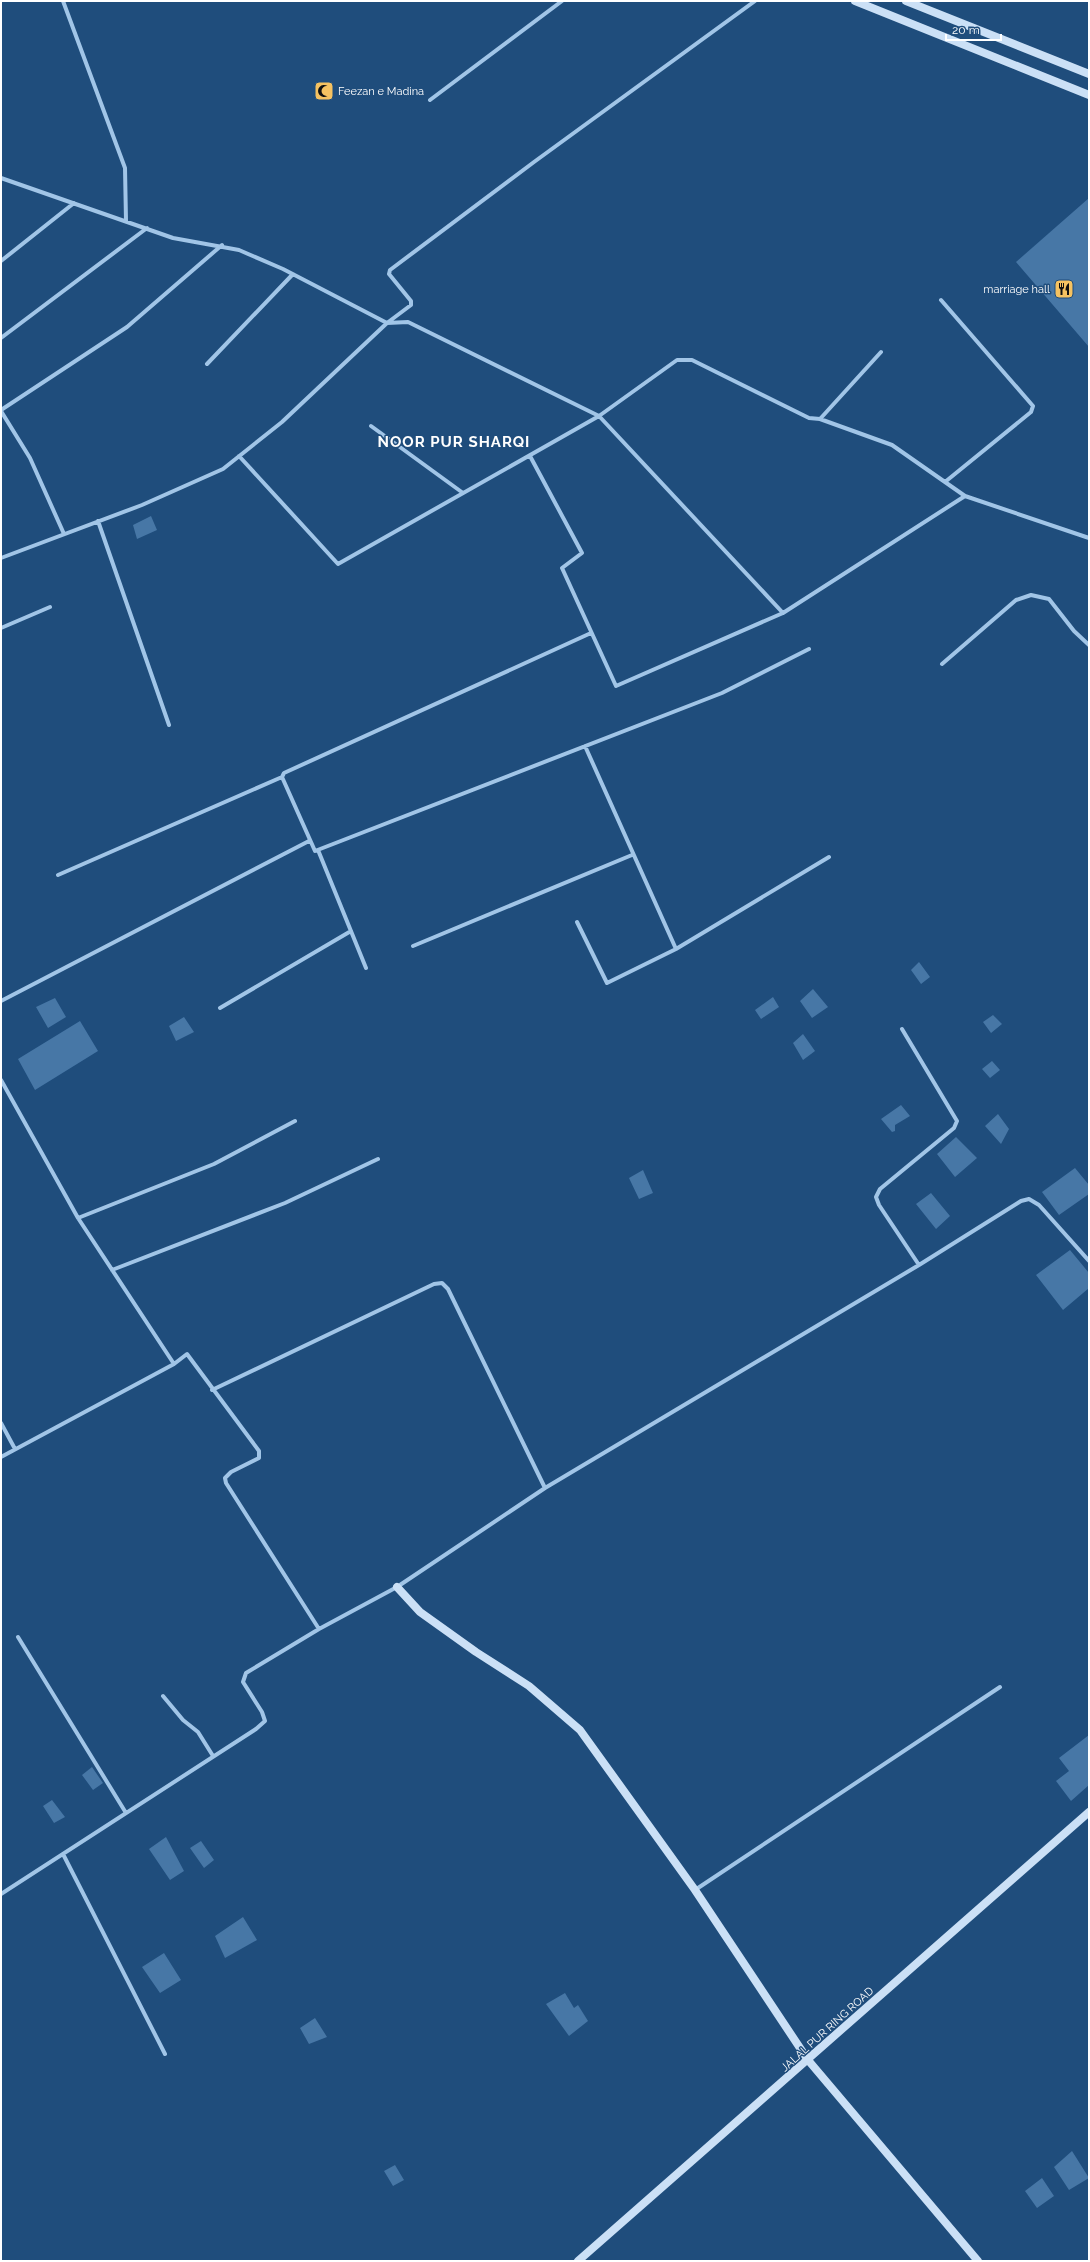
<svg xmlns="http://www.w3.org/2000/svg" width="1090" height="2262" viewBox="0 0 1090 2262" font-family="Raleway,sans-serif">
<rect width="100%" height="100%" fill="#1f4d7c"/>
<path fill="#4777a6" d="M 1089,198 L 1089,347 L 1016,262 Z
M 151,516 L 157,530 L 137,539 L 133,525 Z
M 919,962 L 930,977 L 921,984 L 911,970 Z
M 813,989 L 828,1007 L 812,1018 L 800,1001 Z
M 773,997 L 779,1007 L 761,1019 L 755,1010 Z
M 55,998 L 66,1017 L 48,1028 L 36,1007 Z
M 993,1015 L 1002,1024 L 991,1033 L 983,1022 Z
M 184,1017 L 194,1032 L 176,1041 L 169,1026 Z
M 80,1021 L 98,1051 L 35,1090 L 18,1059 Z
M 803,1034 L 815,1051 L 803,1060 L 793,1043 Z
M 992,1061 L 1000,1070 L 990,1078 L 982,1069 Z
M 901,1105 L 910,1116 L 895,1125 L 895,1131 L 892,1132 L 881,1119 Z
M 998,1114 L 1009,1129 L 1001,1144 L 985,1126 Z
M 956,1137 L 977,1158 L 955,1177 L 937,1154 Z
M 1075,1168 L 1089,1185 L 1089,1194 L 1059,1215 L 1042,1192 Z
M 643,1170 L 653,1193 L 639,1199 L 629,1178 Z
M 931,1193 L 950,1216 L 936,1229 L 916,1204 Z
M 1070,1250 L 1089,1273 L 1089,1288 L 1063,1310 L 1036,1275 Z
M 1089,1735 L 1089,1785 L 1071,1801 L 1056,1781 L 1069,1771 L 1059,1758 Z
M 92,1767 L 103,1783 L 93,1790 L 82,1775 Z
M 52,1800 L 65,1817 L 54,1823 L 43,1806 Z
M 166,1837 L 184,1871 L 170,1880 L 149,1849 Z
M 201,1841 L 214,1860 L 204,1868 L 190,1848 Z
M 243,1917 L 257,1940 L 225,1958 L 215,1936 Z
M 164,1953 L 181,1980 L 160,1993 L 142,1967 Z
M 565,1993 L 574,2008 L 578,2005 L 588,2021 L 569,2036 L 546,2004 Z
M 315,2018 L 327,2037 L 309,2044 L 300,2028 Z
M 1072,2151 L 1089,2178 L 1069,2190 L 1054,2167 Z
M 395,2165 L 404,2180 L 393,2186 L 384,2171 Z
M 1042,2178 L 1054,2196 L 1037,2208 L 1025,2191 Z"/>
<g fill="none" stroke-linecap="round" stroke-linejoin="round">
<path stroke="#a1c5e7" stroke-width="4" d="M 63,1 L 125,168 L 126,221
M 430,100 L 562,1
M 1,178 L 173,238 L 239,250 L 283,269 L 387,323 L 408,322 L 599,416 L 677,360 L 692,360 L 809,418 L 820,419 L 892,445 L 965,496 L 1089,538
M 1,261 L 74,203
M 941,300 L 1033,406 L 1031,412 L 945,482
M 1,338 L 147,228
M 207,364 L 293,274
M 1,410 L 127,327 L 222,245
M 1,411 L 30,458 L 64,534
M 820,419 L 881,352
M 371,426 L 463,493
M 239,456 L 338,564 L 599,416 L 783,613
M 530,456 L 582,553 L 562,568 L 616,686 L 783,613 L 965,496
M 98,521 L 169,725
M 1,558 L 142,505 L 223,469 L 282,422 L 387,323 L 411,305 L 411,301 L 389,274 L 390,270 L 534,162 L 755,1
M 1,628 L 50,607
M 942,664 L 1016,600 L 1031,595 L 1049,599 L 1074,631 L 1089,645
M 585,746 L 676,949
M 282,777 L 315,851 L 722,693 L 809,649
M 318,850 L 366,968
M 58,875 L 282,777 L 284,773 L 591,633
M 577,922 L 607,983 L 676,949 L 829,857
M 413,946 L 632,855
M 1,1001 L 309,841
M 220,1008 L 351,931
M 902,1029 L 957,1121 L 954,1128 L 880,1189 L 876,1197 L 879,1205 L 919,1265
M 1,1080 L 78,1218 L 174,1364 L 187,1354 L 259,1451 L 259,1458 L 231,1472 L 225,1478 L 226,1483 L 319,1629
M 78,1218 L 214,1164 L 295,1121
M 112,1270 L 285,1203 L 378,1159
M 212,1390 L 434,1284 L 442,1283 L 448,1289 L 545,1488
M 1,1423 L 15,1449
M 1,1457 L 174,1364
M 18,1637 L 126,1813
M 163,1696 L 183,1720 L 198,1732 L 213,1756
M 63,1854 L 165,2054
M 695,1890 L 1000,1687
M 1,1894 L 256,1729 L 265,1721 L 262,1712 L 243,1682 L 246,1673 L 319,1629 L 397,1587 L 545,1488 L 919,1265 L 1021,1201 L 1029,1199 L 1039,1205 L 1089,1261"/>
<path stroke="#cbe0f6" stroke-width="8" d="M 855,1 L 1089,95
M 906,1 L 1089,74
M 397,1587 L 420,1612 L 476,1652 L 529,1686 L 580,1730 L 695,1890 L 808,2060 L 978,2261
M 578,2261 L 1089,1812"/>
</g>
<defs>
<g id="mosque-square" transform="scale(1)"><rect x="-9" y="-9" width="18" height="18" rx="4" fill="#f5c261" stroke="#1f4d7c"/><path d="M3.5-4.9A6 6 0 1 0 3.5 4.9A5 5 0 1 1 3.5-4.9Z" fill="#111"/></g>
<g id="restaurant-square" transform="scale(1)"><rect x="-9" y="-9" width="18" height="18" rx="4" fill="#f5c261" stroke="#1f4d7c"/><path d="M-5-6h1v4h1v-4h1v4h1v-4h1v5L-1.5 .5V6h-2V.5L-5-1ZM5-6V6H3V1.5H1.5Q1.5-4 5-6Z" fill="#111"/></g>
</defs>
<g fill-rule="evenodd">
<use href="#mosque-square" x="324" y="91"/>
<use href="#restaurant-square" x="1064" y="289"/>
</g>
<g text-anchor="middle" stroke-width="3" stroke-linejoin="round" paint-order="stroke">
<g font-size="11" fill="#fff" stroke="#1f4d7c" text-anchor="start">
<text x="338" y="95">Feezan e Madina</text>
<text x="1050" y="293" text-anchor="end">marriage hall</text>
</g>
<g font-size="11" fill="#fff" stroke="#1f4d7c">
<text transform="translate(827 2029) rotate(-42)" y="4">JALAL PUR RING ROAD</text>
</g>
<g font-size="15" font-weight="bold" letter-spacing="1" fill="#fff" stroke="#1f4d7c">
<text x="454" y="447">NOOR PUR SHARQI</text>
</g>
</g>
<rect width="1090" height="2262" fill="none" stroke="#ffffff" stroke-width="4"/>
<path d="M946 34v6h55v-6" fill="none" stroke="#ffffff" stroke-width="2"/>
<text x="952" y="34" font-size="12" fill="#ffffff" stroke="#1f4d7c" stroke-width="3" paint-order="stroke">20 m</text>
</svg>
